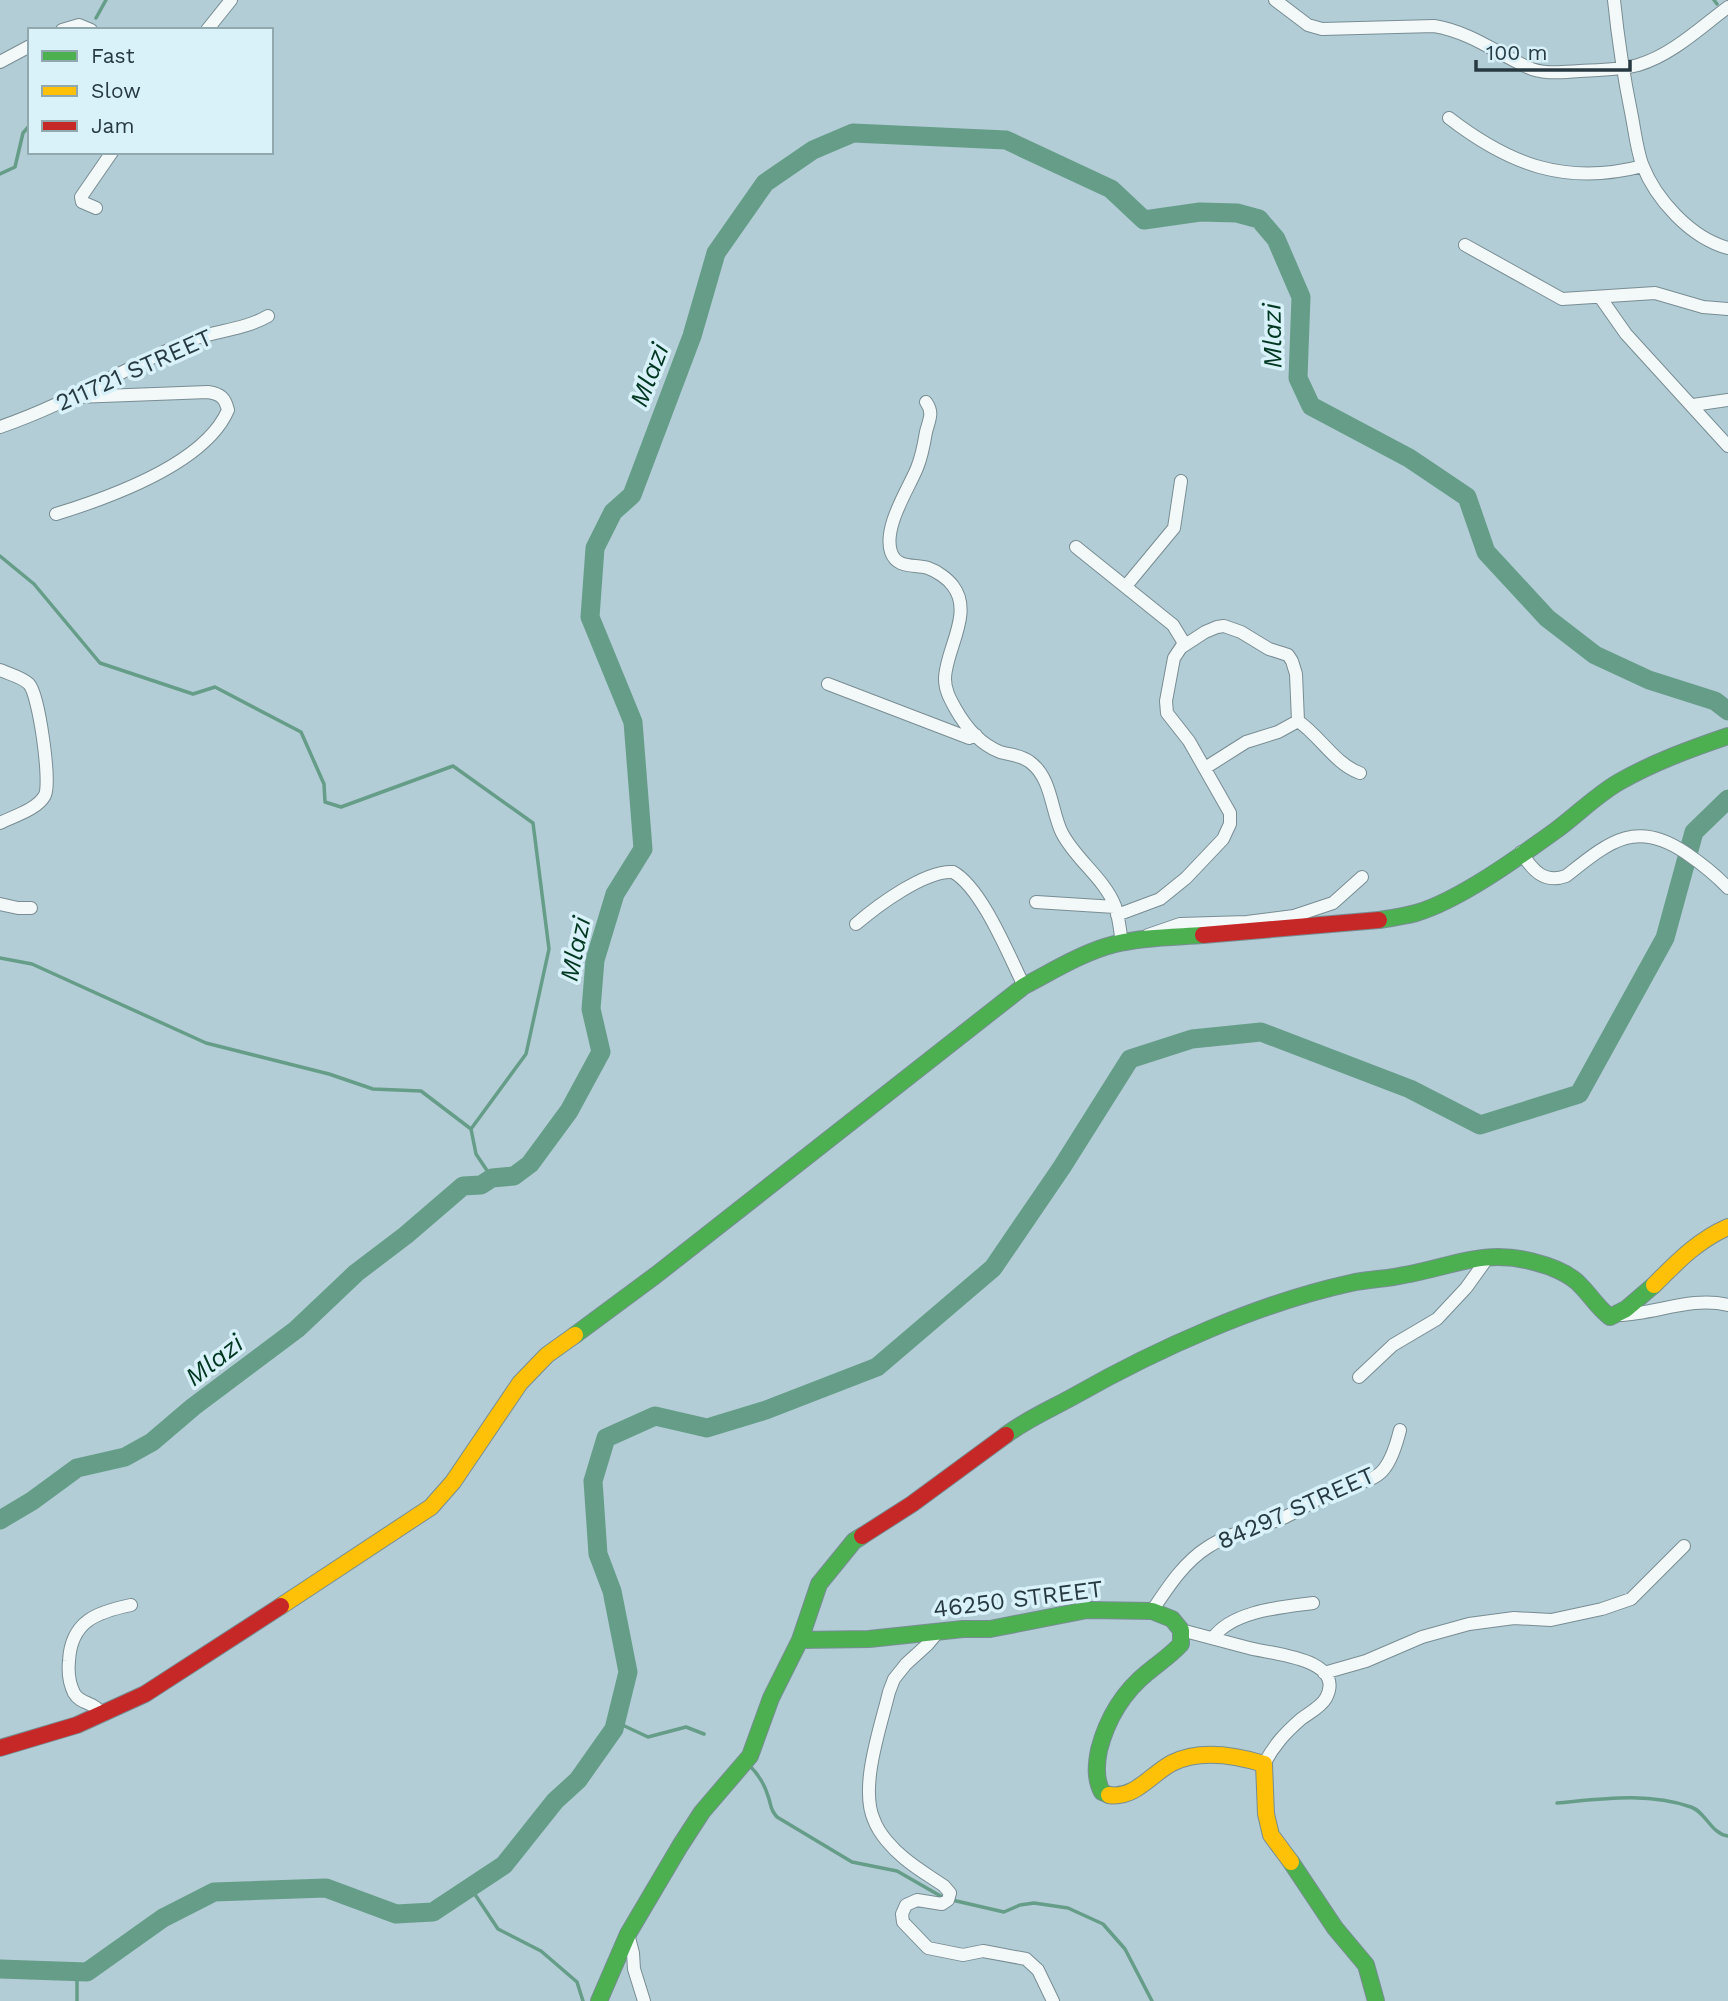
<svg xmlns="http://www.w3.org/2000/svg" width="1728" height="2001" viewBox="0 0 1728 2001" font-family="'Work Sans',sans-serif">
<rect width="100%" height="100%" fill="#b2cdd6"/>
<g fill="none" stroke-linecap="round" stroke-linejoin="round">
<path stroke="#669d88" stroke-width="3.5" d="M 1714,0 L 1717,4
M 96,18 L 106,0
M 0,174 L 15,167 L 23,133 L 30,125
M 0,556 L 34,584 L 100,663 L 193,694 L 215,687 L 301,732 L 324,784 L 325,802 L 341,807 L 453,766 L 533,823 L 549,949 L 526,1054 L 471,1129
M 0,958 L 32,964 L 206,1043 L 329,1074 L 373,1089 L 421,1091 L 471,1129 L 476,1154 L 492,1178
M 616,1722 L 648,1737 L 686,1727 L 704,1734
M 750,1766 C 758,1774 765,1786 768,1796 C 772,1806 769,1808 777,1817 L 852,1862 L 897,1871 L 944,1898
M 1557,1803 C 1602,1799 1647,1792 1691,1807 C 1706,1812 1711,1834 1728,1836
M 470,1887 L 498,1929 L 541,1951 L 577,1982 L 583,2001
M 952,1900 L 1004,1912 L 1020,1905 L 1034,1903 L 1068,1908 L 1103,1924 L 1125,1949 L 1152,2001
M 77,2001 L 77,1972"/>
<path stroke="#669d88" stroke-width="19" d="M 0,1520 L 32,1501 L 77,1468 L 125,1457 L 152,1442 L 193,1407 L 297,1329 L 356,1273 L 406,1235 L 463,1186 L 481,1185 L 492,1178 L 514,1176 L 530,1164 L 569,1111 L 601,1052 L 591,1009 L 595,960 L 615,894 L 643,849 L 633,722 L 590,617 L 595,548 L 613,512 L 632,495 L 692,336 L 716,253 L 765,183 L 813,150 L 853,133 L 1006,140 L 1111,189 L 1144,220 L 1200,212 L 1237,213 L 1259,219 L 1276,239 L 1301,297 L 1298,378 L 1311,406 L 1409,458 L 1467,497 L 1486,552 L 1547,618 L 1595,655 L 1649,680 L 1715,701 L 1728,711
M 0,1969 L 87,1972 L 163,1918 L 214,1892 L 326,1888 L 396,1914 L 433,1912 L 504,1865 L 555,1801 L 578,1780 L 614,1729 L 628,1672 L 612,1591 L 598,1554 L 593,1481 L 606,1438 L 655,1416 L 707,1428 L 766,1410 L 877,1367 L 993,1268 L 1062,1167 L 1130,1059 L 1192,1039 L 1261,1032 L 1410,1089 L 1480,1125 L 1579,1094 L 1665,938 L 1694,832 L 1728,799"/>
<g stroke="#788d93" stroke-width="14">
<path id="street" d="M 1275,0 L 1308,25 L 1322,29 L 1434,26 C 1470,32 1495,52 1527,67 C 1543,75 1563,72 1580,71 C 1599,70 1619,70 1638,65 C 1672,55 1701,27 1728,7
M 1614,0 C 1618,40 1624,78 1632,117 C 1635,133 1637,150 1642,164 C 1656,200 1691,238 1728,248
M 62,30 L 79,25 L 91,30
M 207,30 L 231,0
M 0,62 L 30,46
M 1449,118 C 1510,165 1566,186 1643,166
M 96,208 L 82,202 L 81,197 L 112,152
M 1465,245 L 1562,299 L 1655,293 L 1703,307 L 1728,309
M 1600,297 L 1626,334 L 1728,446
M 926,402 C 934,413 929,420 926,432 C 924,444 922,456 917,468 C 908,490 883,527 891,552 C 897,569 914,564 928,568 C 937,571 948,579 953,586 C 974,613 945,651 945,679 C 945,690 950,699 955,708 C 965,726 980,744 1000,752 C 1010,755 1021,755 1030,762 C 1052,778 1051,811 1062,833 C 1076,860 1104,878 1115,906 C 1119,917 1120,931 1122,943
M 1693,405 L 1728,400
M 0,427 C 67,404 127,367 191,340 C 217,330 244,330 268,316
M 56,514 C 108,498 205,464 228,410 C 225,398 221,394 208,392 L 76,397
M 1076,547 L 1173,625 L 1184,643 L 1174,658 L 1166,701 L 1167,713 L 1189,741 L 1230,813 L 1230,824 L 1223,839 L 1186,878 L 1160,899 L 1117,915
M 1126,586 L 1174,528 L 1181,481
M 1182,647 L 1205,632 L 1217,627 L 1224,626 L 1241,632 L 1269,649 L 1288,655 L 1292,661 L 1296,674 L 1298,721 C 1320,736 1335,764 1360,773
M 0,670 C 9,674 22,677 29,684 C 39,695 51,781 45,795 C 38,809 14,816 0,823
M 828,684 L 969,738 L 976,735
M 1205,768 L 1246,742 L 1278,732 L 1298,721
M 1521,852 C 1532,870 1544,884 1566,876 C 1608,843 1635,818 1686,853 C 1702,864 1715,874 1728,888
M 1036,902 L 1115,907
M 0,904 L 18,908 L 31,908
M 856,924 C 877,906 925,870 953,872 C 982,888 1009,956 1024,986
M 1148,935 L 1180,924 L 1247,922 L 1294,916 L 1333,903 L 1362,877
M 1619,1315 C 1655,1314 1692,1296 1728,1305
M 1359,1377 L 1393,1345 L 1437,1319 L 1466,1288 L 1489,1256
M 1152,1611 C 1168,1587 1184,1562 1208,1547 C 1231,1532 1258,1528 1283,1518 C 1303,1509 1320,1496 1340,1488 C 1355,1482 1373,1483 1384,1469 C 1392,1459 1397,1442 1400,1430
M 1181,1630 C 1204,1636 1226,1642 1249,1648 C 1270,1654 1347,1658 1326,1698 C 1321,1707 1309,1713 1301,1719 C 1285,1733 1274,1745 1264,1764
M 938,1632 L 928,1644 L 906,1664 L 894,1679 L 889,1692 C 881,1726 859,1787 874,1820 C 879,1834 893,1849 904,1858 C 917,1869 931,1877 944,1886 L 950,1893 L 948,1900 L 942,1904 L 917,1900 L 906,1905 L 902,1914 L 903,1922 L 928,1948 L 963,1955 L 983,1951 L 1026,1959 L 1038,1970 L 1053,2001
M 1213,1638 C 1232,1611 1282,1607 1313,1603
M 1324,1673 L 1366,1661 L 1422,1637 L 1469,1624 L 1514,1618 L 1551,1620 L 1602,1609 L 1631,1599 L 1684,1546
M 103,1715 C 94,1701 81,1705 74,1693 C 69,1683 68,1671 69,1661 C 71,1621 97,1612 131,1605
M 628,1934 L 633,1953 L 634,1969 L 644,2001"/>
</g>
<g stroke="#788d93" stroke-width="18">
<path id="fast" d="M 1379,920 C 1392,918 1405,916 1416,913 C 1458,901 1519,857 1555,831 C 1577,815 1595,796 1619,782 C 1654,762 1690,749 1728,736
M 575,1335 L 656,1275 L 1024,986 C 1053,971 1083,952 1115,944 C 1143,937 1174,937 1203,935
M 1006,1435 C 1027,1419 1053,1408 1076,1395 C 1157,1349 1259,1303 1351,1283 C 1369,1279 1387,1279 1404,1275 C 1451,1267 1484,1248 1534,1262 C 1550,1266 1571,1274 1581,1286 C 1591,1296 1598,1308 1610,1317 L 1626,1309 L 1654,1285
M 800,1640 L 869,1639 L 963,1629 L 990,1629 L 1087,1610 L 1152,1611 L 1172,1619 L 1181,1630 L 1181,1644 C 1171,1655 1159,1663 1148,1672 C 1122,1693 1107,1719 1099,1750 C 1096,1765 1095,1779 1102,1792 L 1109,1795
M 1291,1862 L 1335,1928 L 1366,1965 L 1376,2001
M 599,2001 L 628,1934 L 680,1846 L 702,1812 L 750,1756 L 771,1698 L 800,1640 L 819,1584 L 854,1541 L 862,1536"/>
</g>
<g stroke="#788d93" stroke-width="18">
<path id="slow" d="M 1654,1285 C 1677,1262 1698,1240 1728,1227
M 281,1606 L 431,1507 L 453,1482 L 520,1383 L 547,1355 L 575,1335
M 1109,1795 C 1135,1799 1151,1774 1172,1763 C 1200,1749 1235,1755 1264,1764 L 1266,1814 L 1271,1835 L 1291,1862"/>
</g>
<g stroke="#788d93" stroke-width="18">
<path id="jam" d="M 1203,935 L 1379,920
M 862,1536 L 912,1504 L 1006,1435
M 0,1748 L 77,1725 L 145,1694 L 281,1606"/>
</g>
<use href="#street" stroke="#f3f8f9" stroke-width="12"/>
<use href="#fast" stroke="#4caf50" stroke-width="16"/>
<use href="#slow" stroke="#ffc107" stroke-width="16"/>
<use href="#jam" stroke="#c62828" stroke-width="16"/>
</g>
<g text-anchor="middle" stroke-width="7" stroke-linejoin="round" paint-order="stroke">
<g font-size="24" fill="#273a41" stroke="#d9f1f9">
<text transform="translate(134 370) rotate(-24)" y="8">211721 STREET</text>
<text transform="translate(1296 1508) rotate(-24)" y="8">84297 STREET</text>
<text transform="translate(1018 1599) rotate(-7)" y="8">46250 STREET</text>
</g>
<g font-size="26" font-style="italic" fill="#003721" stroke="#d9f1f9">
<text transform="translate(1272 336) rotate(-91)" y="9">Mlazi</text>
<text transform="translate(649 375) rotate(-69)" y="9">Mlazi</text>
<text transform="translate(575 949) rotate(-78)" y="9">Mlazi</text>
<text transform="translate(214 1360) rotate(-38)" y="9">Mlazi</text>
</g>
</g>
<rect x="28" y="28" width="245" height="126" fill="#d9f1f9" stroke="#92a8af" stroke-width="2"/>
<rect x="42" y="51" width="35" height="10" fill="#4caf50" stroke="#92a8af" stroke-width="2"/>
<text x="91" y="63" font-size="21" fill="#273a41">Fast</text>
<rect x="42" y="86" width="35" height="10" fill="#ffc107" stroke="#92a8af" stroke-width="2"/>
<text x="91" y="98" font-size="21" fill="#273a41">Slow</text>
<rect x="42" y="121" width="35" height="10" fill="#c62828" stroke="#92a8af" stroke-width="2"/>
<text x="91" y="133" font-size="21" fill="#273a41">Jam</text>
<path d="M1476 60v10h154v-10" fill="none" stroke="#273a41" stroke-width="3.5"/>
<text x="1486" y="60" font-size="21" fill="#273a41" stroke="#d9f1f9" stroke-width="5" paint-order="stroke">100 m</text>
</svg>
